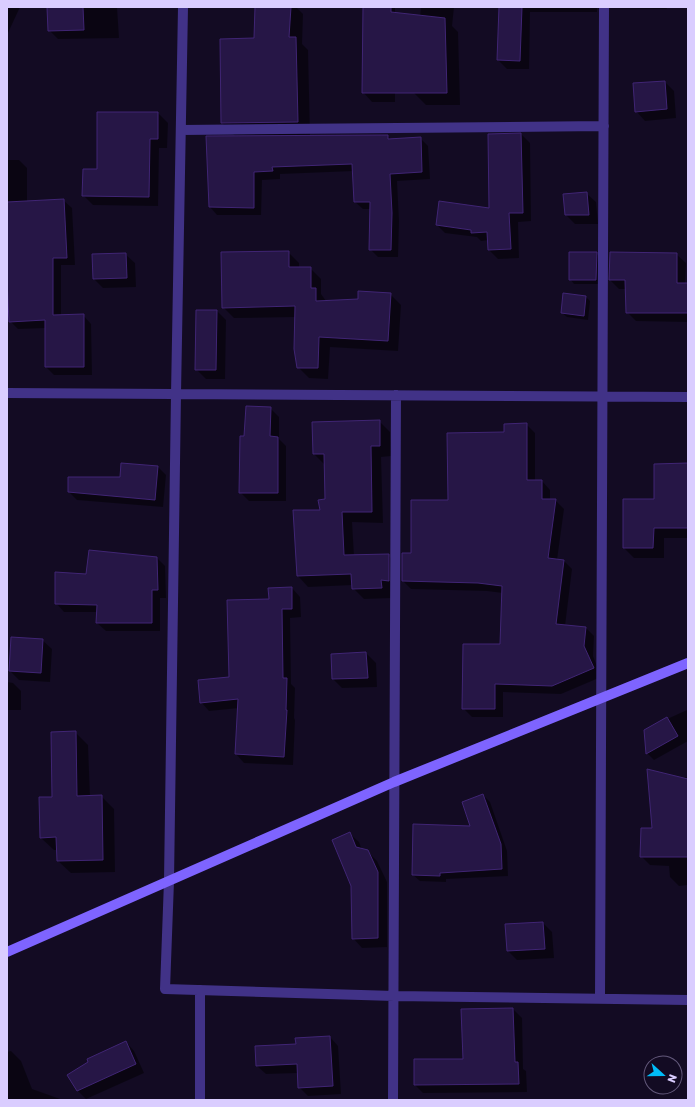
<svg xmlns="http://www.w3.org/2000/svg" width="695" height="1107" viewBox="0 0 695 1107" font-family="Rubik,sans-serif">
<rect width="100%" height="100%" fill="#130b23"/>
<path fill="#0007" d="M 7,7 L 20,7 L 7,35 Z
M 48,7 L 117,7 L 119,38 L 58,39 L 49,30 Z
M 256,7 L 296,7 L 303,14 L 302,44 L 308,50 L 310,136 L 388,136 L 392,140 L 420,138 L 428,146 L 430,179 L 397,181 L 399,221 L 398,257 L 378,257 L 370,249 L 370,209 L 363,209 L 355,202 L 354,171 L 280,174 L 280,179 L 262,180 L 261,215 L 217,215 L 210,207 L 236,137 L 222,123 L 255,39 Z
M 364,7 L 395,7 L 395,102 L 372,102 L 363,92 Z
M 421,7 L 454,7 L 452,26 L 458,32 L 460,105 L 426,105 L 413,92 Z
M 500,7 L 666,7 L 667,9 L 597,8 L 597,12 L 530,12 L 529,69 L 507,69 L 498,60 Z
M 665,82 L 674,91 L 676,118 L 645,121 L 636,111 Z
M 98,113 L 158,113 L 168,123 L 167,148 L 159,148 L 158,206 L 93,205 L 83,195 L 98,170 Z
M 521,134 L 530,143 L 531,221 L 518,222 L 519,258 L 498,259 L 489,250 L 489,240 L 481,241 L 477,237 L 445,233 L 437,225 L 490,209 Z
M 7,160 L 19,160 L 27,168 L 27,202 L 63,200 L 72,208 L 75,265 L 61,265 L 61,316 L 83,315 L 91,324 L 92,375 L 54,375 L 46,367 L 46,328 L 18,329 L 10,321 L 9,291 L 7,291 Z
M 586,193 L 596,202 L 598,224 L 575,224 L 566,215 Z
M 288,252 L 299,263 L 299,268 L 310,268 L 321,279 L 321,294 L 326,301 L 359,300 L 390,294 L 401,305 L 398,351 L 330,347 L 328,379 L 309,378 L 298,367 L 296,317 L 234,318 L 223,307 Z
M 596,253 L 601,258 L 601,284 L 574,284 L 570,279 Z
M 125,254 L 135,263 L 136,287 L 103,288 L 94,279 Z
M 676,254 L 686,263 L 685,284 L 688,284 L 688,322 L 636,321 L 627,312 L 626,289 L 619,289 L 610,280 Z
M 585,296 L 590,301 L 588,320 L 567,317 L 562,313 Z
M 217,311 L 226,320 L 225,379 L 206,379 L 196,369 Z
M 270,408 L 279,417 L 279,439 L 286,446 L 286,501 L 249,501 L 240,492 L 245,437 Z
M 379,421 L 390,432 L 391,456 L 381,457 L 383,523 L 352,522 L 354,556 L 388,555 L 399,566 L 392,598 L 364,599 L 353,588 L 353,585 L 308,587 L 298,576 L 295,511 L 321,511 L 326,499 L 325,465 L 314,454 L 313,423 Z
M 526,424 L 535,433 L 535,481 L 542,481 L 550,490 L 550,500 L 555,500 L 564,509 L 557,560 L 564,561 L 572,569 L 565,626 L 586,628 L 594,636 L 593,656 L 601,677 L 561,694 L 503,692 L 503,717 L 472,717 L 463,708 L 501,645 L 503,593 L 487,591 L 411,589 L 403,581 L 412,554 L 449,501 L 505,433 Z
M 688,465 L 688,538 L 664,538 L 664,558 L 634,558 L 624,548 L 655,500 Z
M 158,467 L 166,475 L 163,507 L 77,500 L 69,492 Z
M 157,558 L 165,566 L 166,598 L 160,598 L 160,631 L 106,631 L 97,623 L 98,612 L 64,612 L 56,603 L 87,575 Z
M 292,588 L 300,597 L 301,617 L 290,618 L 291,684 L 295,688 L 294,718 L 295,720 L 293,765 L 244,763 L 236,754 L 239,708 L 209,711 L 201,702 L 230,678 L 270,600 Z
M 42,640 L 52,649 L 50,682 L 19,680 L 10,671 Z
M 366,653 L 376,663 L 377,687 L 342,688 L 333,679 L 332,655 Z
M 7,682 L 13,683 L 21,691 L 21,710 L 7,710 Z
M 687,710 L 688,741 L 654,760 L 647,753 L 665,720 Z
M 75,732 L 88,745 L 90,797 L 101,796 L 114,809 L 115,872 L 71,873 L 58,861 L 58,850 L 54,850 L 41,838 L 53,798 Z
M 688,777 L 688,885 L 679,886 L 670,877 L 669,866 L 650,865 L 641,856 L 653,829 L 680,778 Z
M 483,795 L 490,802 L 507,851 L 508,876 L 446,879 L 446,882 L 420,881 L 413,875 L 471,827 Z
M 349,833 L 359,842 L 362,850 L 367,851 L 377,861 L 387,882 L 387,947 L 362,948 L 353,938 Z
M 543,923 L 552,932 L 554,958 L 517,960 L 508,951 Z
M 513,1009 L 522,1018 L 523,1069 L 526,1071 L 527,1092 L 423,1093 L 415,1085 L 464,1060 L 462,1010 Z
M 330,1037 L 338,1046 L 341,1094 L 308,1096 L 299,1087 L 298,1073 L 266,1074 L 257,1066 L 297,1045 Z
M 126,1042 L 134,1051 L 144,1073 L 86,1099 L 77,1090 Z
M 11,1051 L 21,1061 L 32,1089 L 63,1100 L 7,1100 L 7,1052 Z"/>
<path fill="#261646" stroke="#402574" d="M 47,7 L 83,7 L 84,30 L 48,31 Z
M 255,7 L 291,7 L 289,37 L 296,37 L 298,122 L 221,123 L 220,39 L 254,38 Z
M 363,7 L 391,7 L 391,12 L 445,18 L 447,93 L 362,93 Z
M 499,7 L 522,7 L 520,61 L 497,60 Z
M 665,81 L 667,109 L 635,112 L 633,83 Z
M 97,112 L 158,112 L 158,139 L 150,139 L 149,197 L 82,196 L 83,169 L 97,169 Z
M 521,133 L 523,213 L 509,213 L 511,249 L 488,250 L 487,232 L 471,233 L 471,230 L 436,225 L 439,201 L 489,208 L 488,134 Z
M 388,135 L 388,139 L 421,137 L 422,172 L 390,174 L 392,213 L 391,250 L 369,250 L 370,202 L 354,202 L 352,164 L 272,167 L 273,171 L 254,172 L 254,208 L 209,207 L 206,136 Z
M 587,192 L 589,215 L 565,215 L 563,194 Z
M 64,199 L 67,258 L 53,258 L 53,315 L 84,314 L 84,367 L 45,367 L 45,320 L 9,322 L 7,280 L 7,202 Z
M 289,251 L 289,267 L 311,267 L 311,288 L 316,288 L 316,301 L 358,299 L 358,291 L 391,293 L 388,341 L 319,337 L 318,368 L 297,368 L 294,349 L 295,306 L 222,308 L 221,252 Z
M 569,252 L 597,252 L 596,280 L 569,280 Z
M 610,252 L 677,253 L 677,283 L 688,283 L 688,313 L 626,313 L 625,280 L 609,280 Z
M 126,253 L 127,278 L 93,279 L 92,254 Z
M 563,293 L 586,296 L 584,316 L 561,313 Z
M 196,310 L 217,310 L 216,370 L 195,370 Z
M 246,406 L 271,407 L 270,436 L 278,437 L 278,493 L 239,493 L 240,436 L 244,436 Z
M 380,420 L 380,446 L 371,446 L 372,512 L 342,512 L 344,555 L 389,554 L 389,581 L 381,580 L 382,588 L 352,589 L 351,574 L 297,576 L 293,510 L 320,510 L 318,500 L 325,499 L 324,454 L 313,454 L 312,422 Z
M 527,423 L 527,480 L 542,480 L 542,499 L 556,499 L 548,558 L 564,560 L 556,624 L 586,627 L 584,646 L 594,668 L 552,686 L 495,684 L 495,709 L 462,709 L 463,644 L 500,644 L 502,586 L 478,583 L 402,581 L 402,553 L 411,553 L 411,500 L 448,500 L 447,433 L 504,432 L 504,424 Z
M 121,463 L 158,466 L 155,500 L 68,492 L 68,477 L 120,477 Z
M 688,463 L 688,528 L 654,528 L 653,548 L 623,548 L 623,499 L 654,499 L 654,464 Z
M 89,550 L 157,557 L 158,590 L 152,590 L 152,623 L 96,623 L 97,605 L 55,604 L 55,572 L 86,574 Z
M 292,587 L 292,609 L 282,609 L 283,678 L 287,678 L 286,710 L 287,710 L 284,757 L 235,754 L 238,699 L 200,703 L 198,680 L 229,677 L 227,600 L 269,599 L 268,588 Z
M 11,637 L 43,639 L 41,673 L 9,671 Z
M 366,652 L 368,678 L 332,679 L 331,654 Z
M 667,717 L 678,736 L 646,754 L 644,730 Z
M 76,731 L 77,796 L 102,795 L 103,860 L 57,861 L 56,837 L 40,838 L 39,797 L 52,797 L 51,732 Z
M 647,769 L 688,779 L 688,857 L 640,857 L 641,828 L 652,828 Z
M 483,794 L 501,844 L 502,869 L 440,873 L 440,876 L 412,875 L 413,824 L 470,826 L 462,802 Z
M 350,832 L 356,847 L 368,850 L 378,872 L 378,938 L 352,939 L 351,886 L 332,840 Z
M 543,922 L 545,949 L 507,951 L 505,924 Z
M 513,1008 L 515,1062 L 518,1062 L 519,1084 L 414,1085 L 414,1059 L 463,1059 L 461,1009 Z
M 330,1036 L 333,1086 L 298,1088 L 297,1064 L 256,1066 L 255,1046 L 296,1044 L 295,1038 Z
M 126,1041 L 136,1064 L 77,1091 L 67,1075 L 88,1062 L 87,1059 Z"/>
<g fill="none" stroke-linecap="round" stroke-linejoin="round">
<path stroke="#413287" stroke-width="10" d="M 183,7 L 176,394 L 169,881 L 165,989 L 394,996 L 688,1000
M 181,130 L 604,126
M 7,393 L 688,397
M 200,990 L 200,1100
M 600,998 L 604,7
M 393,1100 L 396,395"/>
<path stroke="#7e64ff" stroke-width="10" d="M 7,952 L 394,782 L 688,663"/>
</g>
<rect width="695" height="1107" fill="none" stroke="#dacdff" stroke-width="16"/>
<g transform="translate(663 1075) rotate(111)"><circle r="19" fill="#130b23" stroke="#63597b"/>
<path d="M0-3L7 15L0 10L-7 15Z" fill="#00bcf8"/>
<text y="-6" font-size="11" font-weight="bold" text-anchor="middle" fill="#dacdff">N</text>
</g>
</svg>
